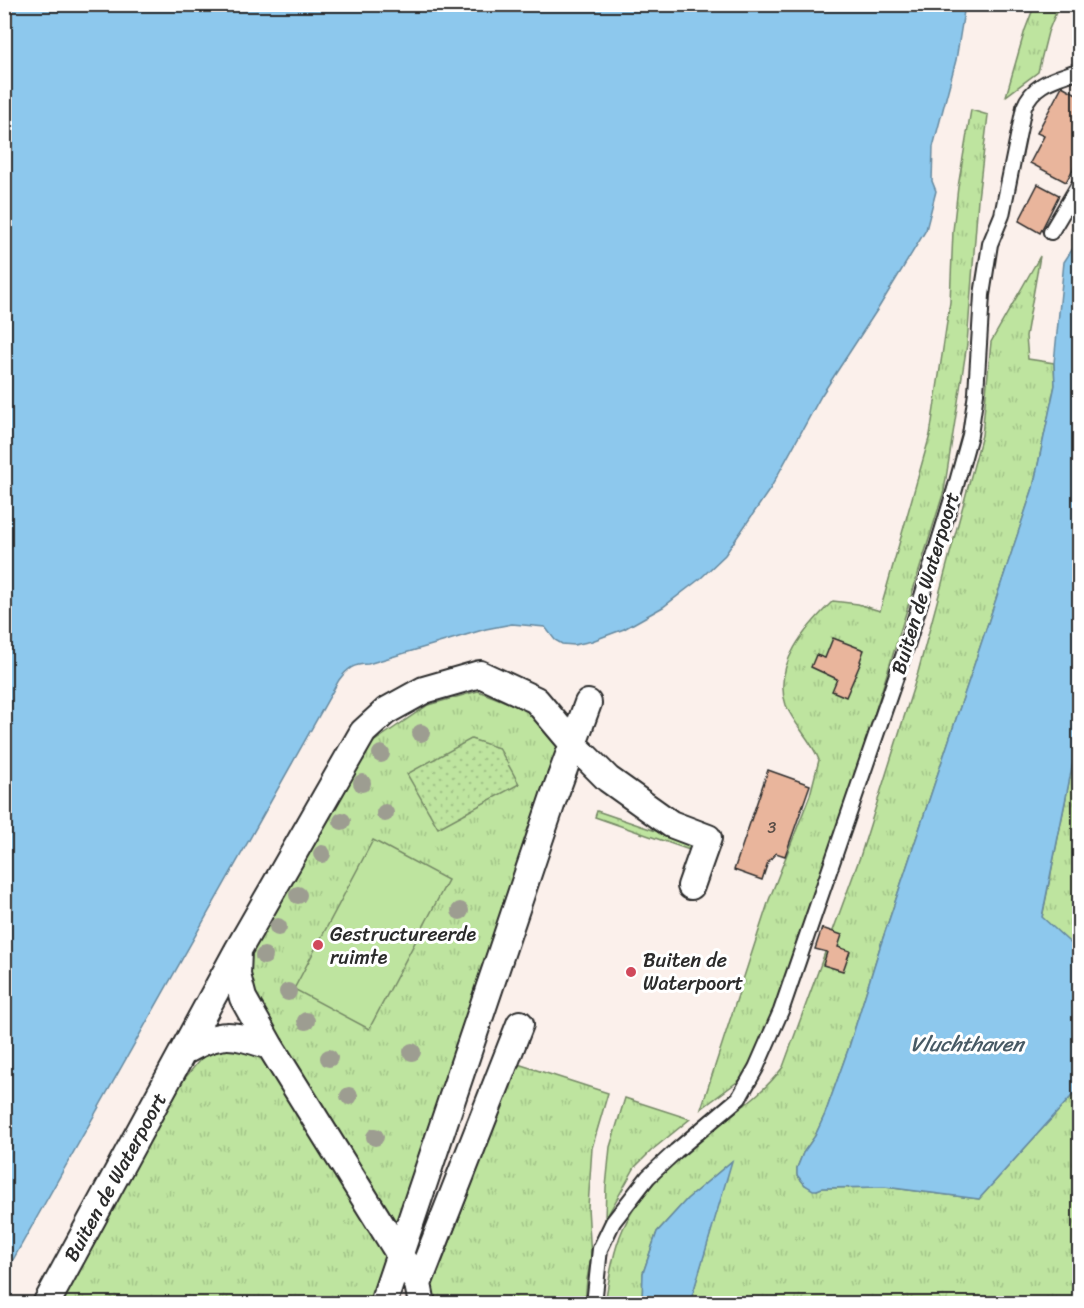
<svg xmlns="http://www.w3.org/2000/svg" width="1084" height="1308" viewBox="0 0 1084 1308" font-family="Sriracha,sans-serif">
<defs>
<pattern id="grass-tufts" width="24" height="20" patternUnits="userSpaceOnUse" patternTransform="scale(1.5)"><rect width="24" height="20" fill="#bee49f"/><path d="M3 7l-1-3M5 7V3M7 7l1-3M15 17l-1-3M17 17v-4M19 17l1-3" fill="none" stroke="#a3c489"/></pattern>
<pattern id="park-dots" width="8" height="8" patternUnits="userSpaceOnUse" patternTransform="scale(1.5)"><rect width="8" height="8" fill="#bee49f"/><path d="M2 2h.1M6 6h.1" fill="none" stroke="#a3c489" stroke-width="1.8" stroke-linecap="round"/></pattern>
</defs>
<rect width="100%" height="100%" fill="#fbf0eb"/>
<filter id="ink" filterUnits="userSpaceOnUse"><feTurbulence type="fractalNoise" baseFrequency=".0167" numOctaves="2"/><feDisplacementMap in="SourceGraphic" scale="12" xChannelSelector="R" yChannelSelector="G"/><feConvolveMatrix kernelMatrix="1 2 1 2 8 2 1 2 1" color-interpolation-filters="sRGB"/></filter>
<g filter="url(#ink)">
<path fill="url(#grass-tufts)" stroke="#748865" stroke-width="1.5" d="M 1035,4 L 1059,5 L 1048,32 L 1038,72 L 1006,96 L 1025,30 Z
M 971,110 L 988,115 L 978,199 L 967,344 L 944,491 L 856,773 L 773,1012 L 745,1076 L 701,1109 L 769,900 L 810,795 L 819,760 C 811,739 794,725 786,705 C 772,665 807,626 833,601 L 858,604 L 880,611 L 930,435 L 950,302 L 953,231 L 958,187 Z
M 1040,256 L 1026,336 L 1028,359 L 1054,363 L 1055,385 L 1033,488 L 880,947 L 849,1047 L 825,1114 L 815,1136 L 803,1153 L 797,1168 L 797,1175 L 805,1185 L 817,1190 L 821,1188 L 885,1187 L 979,1199 L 1079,1088 L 1079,1303 L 690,1303 L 731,1162 L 687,1199 L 657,1232 L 643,1273 L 642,1303 L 605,1304 C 608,1284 611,1264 617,1245 C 632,1194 679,1157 719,1125 C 743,1106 765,1091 783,1067 L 860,857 L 917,676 L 982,435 L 991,342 Z
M 478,691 L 527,710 L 553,738 L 565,747 L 395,1231 L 314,1102 L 248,978 L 245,956 L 290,878 L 294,880 L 306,858 L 303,856 L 331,805 L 336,807 L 347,787 L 346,780 L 366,747 L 428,705 Z
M 1079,732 L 1079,951 L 1042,918 Z
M 597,811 L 700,846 L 698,853 L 595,817 Z
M 226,1046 L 259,1055 L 263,1058 L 388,1256 L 376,1290 L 372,1291 L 368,1303 L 57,1304 L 176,1089 L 203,1056 L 211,1051 Z
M 518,1064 L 608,1093 L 592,1148 L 588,1207 L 591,1258 L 587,1279 L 585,1303 L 431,1303 L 429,1276 L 438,1273 Z
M 625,1098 L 690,1119 L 652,1150 L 635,1167 L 605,1220 L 606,1187 L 610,1147 Z"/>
<path fill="url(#park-dots)" stroke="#748865" stroke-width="1.5" d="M 471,739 L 499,748 L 519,784 L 438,828 L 407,774 Z"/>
<path fill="#bee49f" stroke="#748865" stroke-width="1.5" d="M 373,840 L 448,880 L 369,1029 L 294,989 Z"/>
<path fill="#8dc8ed" stroke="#66899f" stroke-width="1.5" d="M 5,4 L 965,5 L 956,60 L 933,147 L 932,181 L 936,191 L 926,230 L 879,307 L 821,396 L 770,489 L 725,555 L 701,578 L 663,607 L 624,629 L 592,641 L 574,645 L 562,644 L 555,640 L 545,627 L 512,624 L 486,629 L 368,664 C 353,664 347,669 339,680 L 5,1274 Z
M 1079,239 L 1079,732 L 1042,917 L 1079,951 L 1079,1088 L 979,1199 L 885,1187 L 822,1188 L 817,1190 L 813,1190 L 805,1185 L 797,1175 L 797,1168 L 803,1153 L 815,1136 L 825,1114 L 849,1047 L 880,947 L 1033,488 L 1055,385 L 1054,363 L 1064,262 Z
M 732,1161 L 690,1303 L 642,1303 L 643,1273 L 657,1232 L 687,1199 Z"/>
<path fill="#e9b59c" stroke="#2b2b2b" stroke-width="1.5" d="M 1062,86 L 1080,96 L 1080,147 L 1077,152 L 1080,153 L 1080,156 L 1066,182 L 1030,163 L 1044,136 L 1037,133 Z
M 1038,184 L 1059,195 L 1040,233 L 1019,221 Z
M 833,638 L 864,650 L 860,661 L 861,662 L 846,697 L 832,691 L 837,679 L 811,667 L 816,655 L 825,658 Z
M 768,770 L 810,785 L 785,856 L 776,853 L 768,862 L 762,880 L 734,870 Z
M 822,928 L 842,935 L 838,947 L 850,951 L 843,971 L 823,965 L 827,952 L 815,949 Z"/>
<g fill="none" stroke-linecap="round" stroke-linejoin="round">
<g stroke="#2b2b2b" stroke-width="18">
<path id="lane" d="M 1051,232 L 1080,183
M 594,1304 L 600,1249 L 613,1222 L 648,1177 L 676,1151 L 739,1098 L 756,1068 L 781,1011 L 908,642 L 955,489 L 970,435 L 976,393 L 982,295 L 990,244 L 1002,215 L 1024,107 C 1034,82 1056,79 1080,70"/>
</g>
<g stroke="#2b2b2b" stroke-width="30">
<path id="street" d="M 238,950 L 237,975 L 243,998 L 270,1046 L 418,1284
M 185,1051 C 221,1030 232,1034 270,1046
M 46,1304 L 238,950 L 363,732 L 386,711 L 424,690 L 480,674 L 536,700 L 573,744 L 608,779 L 671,824 L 708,838 L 691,886
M 383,1304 L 554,796 L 588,703
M 422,1304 L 418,1284 L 520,1024"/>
</g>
<use href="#lane" stroke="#fff" stroke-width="14"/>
<use href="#street" stroke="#fff" stroke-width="26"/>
</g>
<g fill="#9d9d91">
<circle cx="421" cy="733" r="9"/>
<circle cx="381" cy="754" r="9"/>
<circle cx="362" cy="783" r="9"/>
<circle cx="385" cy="813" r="9"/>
<circle cx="342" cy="821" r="9"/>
<circle cx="322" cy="854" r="9"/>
<circle cx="298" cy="895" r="9"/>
<circle cx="460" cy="911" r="9"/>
<circle cx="278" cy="927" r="9"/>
<circle cx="264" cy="956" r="9"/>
<circle cx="288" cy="992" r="9"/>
<circle cx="306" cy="1021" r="9"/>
<circle cx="412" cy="1052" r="9"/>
<circle cx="329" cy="1058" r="9"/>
<circle cx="349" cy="1096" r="9"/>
<circle cx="375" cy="1137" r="9"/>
</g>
</g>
<g fill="#d1495b" stroke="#fff" stroke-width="2">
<circle cx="318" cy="945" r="6"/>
<circle cx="631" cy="972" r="6"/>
</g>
<g text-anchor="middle" stroke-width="6" stroke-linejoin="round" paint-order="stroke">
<g font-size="16" fill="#5a4e47">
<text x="772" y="833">3</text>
</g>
<g font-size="20" fill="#2b2b2b" stroke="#fff">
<text transform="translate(925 583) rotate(-73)" y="7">Buiten de Waterpoort</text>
<text transform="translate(115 1177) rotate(-61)" y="7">Buiten de Waterpoort</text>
</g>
<g font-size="20" fill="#2b2b2b" stroke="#fff" text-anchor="start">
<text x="330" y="941">Gestructureerde<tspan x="330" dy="23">ruimte</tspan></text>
<text x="643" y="967">Buiten de<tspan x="643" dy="23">Waterpoort</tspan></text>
</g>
<g font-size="21" font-style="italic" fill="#485a65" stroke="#fff">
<text x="967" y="1051">Vluchthaven</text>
</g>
</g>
<rect width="1084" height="1308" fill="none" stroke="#fff" stroke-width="24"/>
<rect x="12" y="12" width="1060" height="1284" fill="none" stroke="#2b2b2b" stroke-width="2" filter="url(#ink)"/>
</svg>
